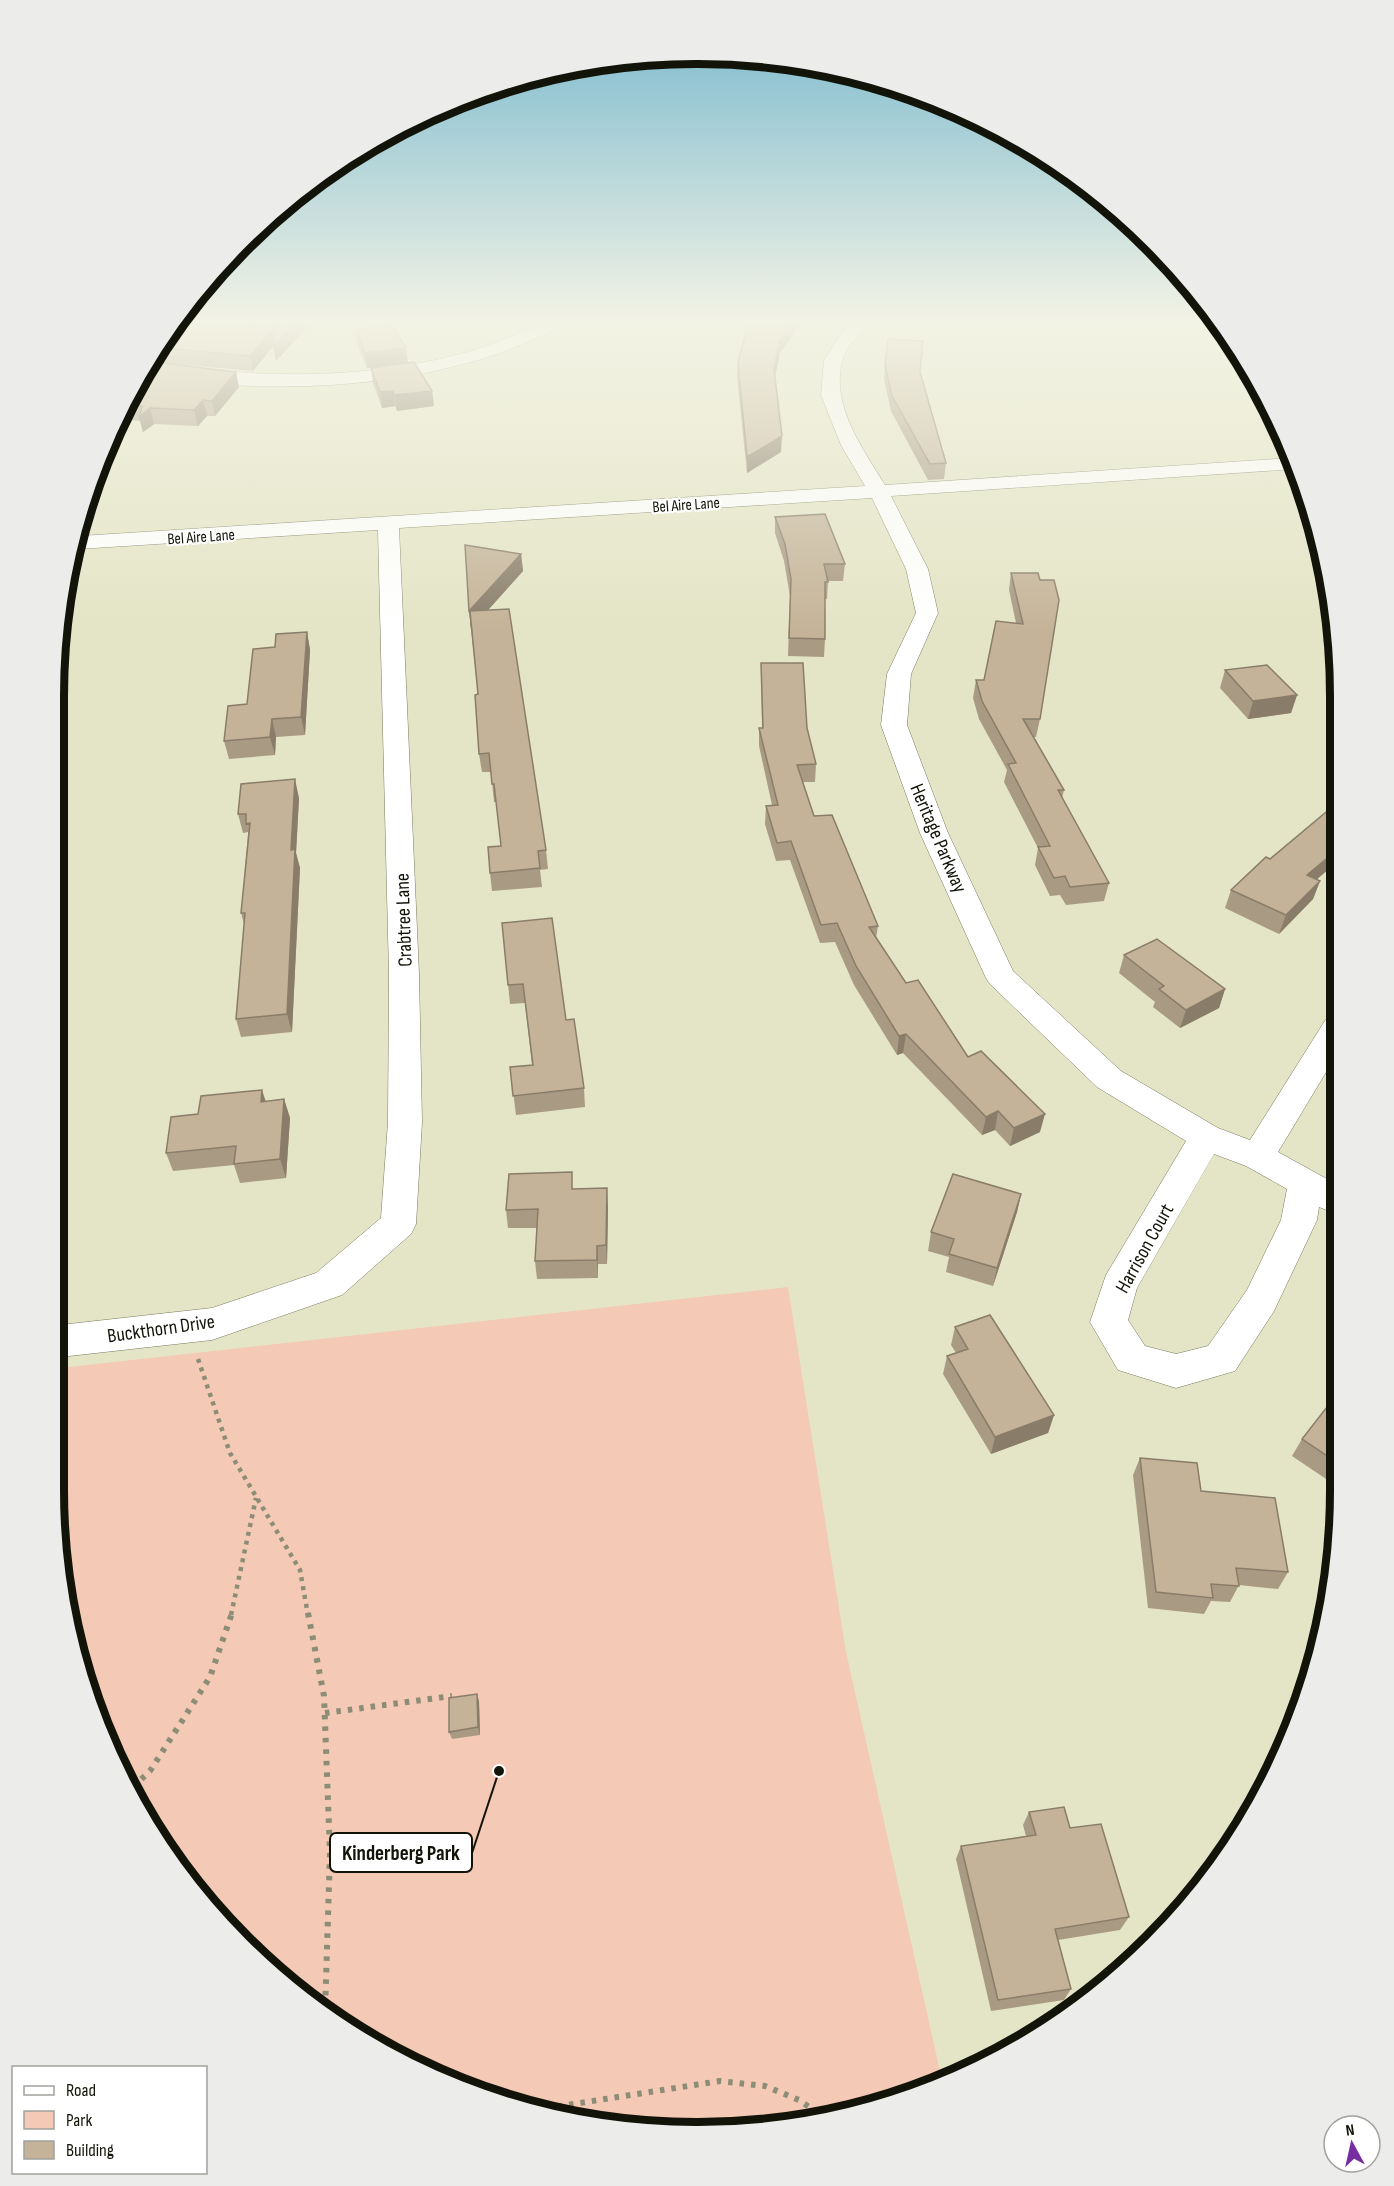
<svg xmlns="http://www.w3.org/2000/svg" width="1394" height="2186" viewBox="0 0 1394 2186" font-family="'Sofia Sans Condensed',sans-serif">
<rect width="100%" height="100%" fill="#e4e5c6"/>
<path fill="#f4c9b5" d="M 788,1287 L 846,1652 L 942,2080 L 864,2110 L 697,2132 L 572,2120 L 490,2098 L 376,2046 L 306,1999 L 242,1943 L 163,1847 L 88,1695 L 60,1573 L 60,1368 Z"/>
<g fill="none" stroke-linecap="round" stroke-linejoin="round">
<g stroke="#797b5e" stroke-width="1">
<path id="street" d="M 542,324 L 563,324 L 561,328 C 531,340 502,354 471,362 C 371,390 249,394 148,374 L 153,364 C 253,377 358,381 456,355 C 486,348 514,335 542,324 Z
M 848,324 L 867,324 C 859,335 845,347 842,362 C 831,406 863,449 885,485 L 1291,458 L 1296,469 L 891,496 L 928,569 L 938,613 L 911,674 L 907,725 L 948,833 L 1013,971 L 1121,1071 L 1218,1128 L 1250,1140 L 1326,1019 L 1337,1016 L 1337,1054 L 1278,1152 L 1336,1184 L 1336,1214 L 1319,1207 L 1317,1220 L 1274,1311 L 1235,1371 L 1176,1388 L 1118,1370 L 1090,1322 L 1106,1275 L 1186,1141 L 1097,1087 L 989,983 L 985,976 L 920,833 L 881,725 L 887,674 L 916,613 L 906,569 L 872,498 L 399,528 L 419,974 L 422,1122 L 416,1224 L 411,1234 L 342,1295 L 212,1340 L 60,1357 L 60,1325 L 212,1308 L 316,1273 L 381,1218 L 388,1122 L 389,974 L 378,530 L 78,549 L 80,536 L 865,486 L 841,445 L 821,395 L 824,360 ZM 1214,1154 L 1246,1166 L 1287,1189 L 1281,1220 L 1247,1290 L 1208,1346 L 1176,1354 L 1145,1346 L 1128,1320 L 1137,1288 Z"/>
</g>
<path stroke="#8c8d76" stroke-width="4.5" stroke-dasharray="4 5" stroke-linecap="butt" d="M 198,1359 L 230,1453 L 300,1570 L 308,1615
M 231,1615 L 256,1498"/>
<path stroke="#8c8d76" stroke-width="6" stroke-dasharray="4.5 7" stroke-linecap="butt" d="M 308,1613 L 324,1696 L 330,1853 L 325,2012
M 325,1713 L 452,1696
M 133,1787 L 150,1771 L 210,1677 L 232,1613
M 535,2110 L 720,2081 L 765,2086 L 799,2100 L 822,2116"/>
<use href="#street" fill="#fff" fill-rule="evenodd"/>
</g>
<path fill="#a99a83" d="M 177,324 L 310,324 L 276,361 L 273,346 L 253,371 L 154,362 Z
M 748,324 L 800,324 L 780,353 L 775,377 L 781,452 L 747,473 L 737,377 L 738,362 Z
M 356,331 L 408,363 L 432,391 L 434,406 L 397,411 L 395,406 L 382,408 L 373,383 L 371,368 L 386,366 L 367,368 L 358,346 Z
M 154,362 L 239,387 L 215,416 L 207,416 L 198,426 L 154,424 L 143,432 L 140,421 L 122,419 Z
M 885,364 L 920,373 L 946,463 L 944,479 L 928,480 L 891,411 L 884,379 Z
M 775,517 L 845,564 L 843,581 L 828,581 L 827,599 L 825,599 L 825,639 L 824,657 L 788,656 L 790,596 L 784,561 L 775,533 Z
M 521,554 L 523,571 L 488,610 L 546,850 L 548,869 L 540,870 L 542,887 L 492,891 L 490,873 L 501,846 L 496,802 L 494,802 L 491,772 L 482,772 L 479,754 L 478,694 L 469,611 Z
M 1011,573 L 1038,573 L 1040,719 L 1036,737 L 1033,737 L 1064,790 L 1062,798 L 1109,883 L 1104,901 L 1066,905 L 1060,895 L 1050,896 L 1035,865 L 1038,848 L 1004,782 L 1007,770 L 979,719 L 973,698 L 976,680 L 984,680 L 1016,623 L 1009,590 Z
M 307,632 L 310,650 L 305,735 L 276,737 L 275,755 L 229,759 L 224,741 L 247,704 L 275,647 Z
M 761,663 L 807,728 L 816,764 L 815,782 L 803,782 L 814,816 L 878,926 L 876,938 L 906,983 L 968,1057 L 1040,1132 L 1010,1146 L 995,1130 L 982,1135 L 903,1053 L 897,1055 L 854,985 L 835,942 L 820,943 L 790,860 L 776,861 L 765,824 L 766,806 L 772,805 L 759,746 L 759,728 L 762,728 Z
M 1225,670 L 1297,695 L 1291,713 L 1248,719 L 1220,688 Z
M 299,798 L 296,853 L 300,868 L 292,1032 L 241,1037 L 236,1019 L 244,924 L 241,913 L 248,834 L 248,832 L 243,833 L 238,814 Z
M 1270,859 L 1338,861 L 1317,879 L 1320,881 L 1313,899 L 1279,934 L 1225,908 L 1231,890 Z
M 502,923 L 584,1088 L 585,1107 L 516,1115 L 510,1067 L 532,1065 L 525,1003 L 510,1004 Z
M 1124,955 L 1225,989 L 1219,1008 L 1180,1028 L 1153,1007 L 1155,1002 L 1119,973 Z
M 284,1099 L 290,1118 L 286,1178 L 240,1183 L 234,1165 L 173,1171 L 166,1153 L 198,1114 L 266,1101 Z
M 1021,1194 L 1017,1212 L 993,1286 L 946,1272 L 949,1257 L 928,1251 L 931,1232 Z
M 608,1207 L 607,1264 L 598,1264 L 598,1278 L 537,1279 L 535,1261 L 537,1228 L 508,1228 L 506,1210 Z
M 955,1327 L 1054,1415 L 1048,1433 L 991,1454 L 943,1374 L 947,1356 L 956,1353 L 951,1345 Z
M 1335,1413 L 1335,1485 L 1292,1456 L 1302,1439 Z
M 1140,1458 L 1201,1491 L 1288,1572 L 1278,1589 L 1239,1585 L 1230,1602 L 1211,1601 L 1204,1614 L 1148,1608 L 1133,1475 Z
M 479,1701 L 480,1735 L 452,1739 L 449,1732 Z
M 1029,1812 L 1070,1828 L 1129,1917 L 1120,1930 L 1058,1940 L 1071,1989 L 1064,2000 L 991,2011 L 956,1859 L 961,1846 L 1026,1836 L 1023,1825 Z"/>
<path fill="#897d6a" d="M 277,324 L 310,324 L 276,361 L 273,346 L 253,371 L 250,356 Z
M 791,324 L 800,324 L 780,353 L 773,384 L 774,369 L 780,339 Z
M 406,348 L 408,363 L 367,368 L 365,353 Z
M 236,372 L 239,387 L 215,416 L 212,401 Z
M 393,391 L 395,406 L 382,408 L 380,392 Z
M 432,391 L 434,406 L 397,411 L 394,395 Z
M 203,400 L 207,416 L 198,426 L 194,410 Z
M 150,408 L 154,424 L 143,432 L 139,417 Z
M 782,436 L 781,452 L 747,473 L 747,457 Z
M 521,554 L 523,571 L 471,629 L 469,611 Z
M 307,632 L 310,650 L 305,735 L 301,717 Z
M 1297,695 L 1291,713 L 1248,719 L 1253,701 Z
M 272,719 L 276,737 L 275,755 L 270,737 Z
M 295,779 L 299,798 L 296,853 L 300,868 L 292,1032 L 287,1014 L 291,850 Z
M 1338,849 L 1338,861 L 1300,894 L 1307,875 Z
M 1320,881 L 1313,899 L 1279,934 L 1286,915 Z
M 1225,989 L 1219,1008 L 1180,1028 L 1186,1010 Z
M 906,1034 L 903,1053 L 897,1055 L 899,1036 Z
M 262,1090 L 268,1108 L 261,1102 Z
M 284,1099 L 290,1118 L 286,1178 L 280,1159 Z
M 998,1111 L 995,1130 L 982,1135 L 986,1117 Z
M 1045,1114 L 1040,1132 L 1010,1146 L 1014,1128 Z
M 60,1143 L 66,1156 L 60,1183 Z
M 607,1188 L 608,1207 L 607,1264 L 606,1245 Z
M 1021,1194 L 1017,1212 L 993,1286 L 997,1268 Z
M 597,1246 L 598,1264 L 598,1278 L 597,1260 Z
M 1054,1415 L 1048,1433 L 991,1454 L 995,1437 Z
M 477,1694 L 479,1701 L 480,1735 L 478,1727 Z"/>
<path fill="#c4b398" stroke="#897d6a" stroke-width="1.5" d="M 177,324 L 277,324 L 250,356 L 162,348 Z
M 278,324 L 294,324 L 273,346 Z
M 376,324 L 391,324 L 406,348 L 365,353 L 356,331 Z
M 748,324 L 791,324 L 780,339 L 774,369 L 782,436 L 747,457 L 738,362 Z
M 888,339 L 923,341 L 920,372 L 946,463 L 930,464 L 892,396 L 885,364 Z
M 154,362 L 236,372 L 212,401 L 203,400 L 194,410 L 150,408 L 151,407 L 139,417 L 142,406 L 130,405 Z
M 414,362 L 432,391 L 394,395 L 393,391 L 380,392 L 371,368 Z
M 825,514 L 845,564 L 824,564 L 828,582 L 825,582 L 825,639 L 789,638 L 791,579 L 785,544 L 775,517 Z
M 465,545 L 521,554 L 469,611 Z
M 1011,573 L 1038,573 L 1040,580 L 1054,580 L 1059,600 L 1040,719 L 1023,719 L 1064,790 L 1058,790 L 1109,883 L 1070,887 L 1065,876 L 1054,878 L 1038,847 L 1050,846 L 1008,764 L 1016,763 L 982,701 L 976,680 L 984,680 L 996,621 L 1023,624 Z
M 509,609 L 546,850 L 538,851 L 540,868 L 490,873 L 488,847 L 501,846 L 494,784 L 492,784 L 489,753 L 479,754 L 475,695 L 478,694 L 470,611 Z
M 307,632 L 301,717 L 272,719 L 270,737 L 224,741 L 228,706 L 247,704 L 253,649 L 275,647 L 276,634 Z
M 761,663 L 803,663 L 807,728 L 816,764 L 797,765 L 814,816 L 832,815 L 878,926 L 869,927 L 906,983 L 918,980 L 968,1057 L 981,1051 L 1045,1114 L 1014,1128 L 998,1111 L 986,1117 L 906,1034 L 899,1036 L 856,966 L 837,923 L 821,925 L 791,841 L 777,843 L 766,806 L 778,805 L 759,728 L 763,728 Z
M 1267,665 L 1297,695 L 1253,701 L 1225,670 Z
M 295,779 L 291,850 L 295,849 L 287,1014 L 236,1019 L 245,913 L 241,913 L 250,823 L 246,824 L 246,814 L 238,814 L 241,784 Z
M 1338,802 L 1338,849 L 1307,875 L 1320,881 L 1286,915 L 1231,890 L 1266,857 L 1270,859 Z
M 552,918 L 566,1020 L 574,1019 L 584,1088 L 513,1096 L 510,1067 L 533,1065 L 523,984 L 508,985 L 502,923 Z
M 1157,939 L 1225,989 L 1186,1010 L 1159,989 L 1164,986 L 1124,955 Z
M 262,1090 L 261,1102 L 284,1099 L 280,1159 L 234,1164 L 236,1146 L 166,1153 L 171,1117 L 198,1114 L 201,1096 Z
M 572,1172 L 572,1189 L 607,1188 L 606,1245 L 597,1246 L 597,1260 L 535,1261 L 538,1209 L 506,1210 L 509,1174 Z
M 953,1174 L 1021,1194 L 997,1268 L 949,1254 L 954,1239 L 931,1232 Z
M 990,1315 L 1054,1415 L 995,1437 L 947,1356 L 968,1349 L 955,1327 Z
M 1327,1407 L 1335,1413 L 1335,1461 L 1302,1439 Z
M 1140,1458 L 1197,1463 L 1201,1491 L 1275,1498 L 1288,1572 L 1236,1568 L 1239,1586 L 1211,1584 L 1213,1598 L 1156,1592 Z
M 477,1694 L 478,1727 L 449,1732 L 449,1698 Z
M 1064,1807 L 1070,1828 L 1101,1824 L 1129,1917 L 1055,1929 L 1071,1989 L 998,2000 L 961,1846 L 1036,1835 L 1029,1812 Z"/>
<linearGradient id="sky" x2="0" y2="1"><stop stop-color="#75b7cd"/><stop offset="0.51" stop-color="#f3f3e5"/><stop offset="1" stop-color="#f3f3e5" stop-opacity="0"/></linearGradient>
<rect width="1394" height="630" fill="url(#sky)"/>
<g text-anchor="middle" stroke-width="4.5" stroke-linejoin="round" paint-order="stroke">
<g font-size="16" fill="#131409" stroke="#fff">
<text transform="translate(686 504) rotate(-4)" y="6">Bel Aire Lane</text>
<text transform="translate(201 536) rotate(-4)" y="6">Bel Aire Lane</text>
</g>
<g font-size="20" fill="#131409" stroke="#fff">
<text transform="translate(939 838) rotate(67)" y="7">Heritage Parkway</text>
<text transform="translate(403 920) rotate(-92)" y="7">Crabtree Lane</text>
<text transform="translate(1144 1248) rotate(-61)" y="7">Harrison Court</text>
<text transform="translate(161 1328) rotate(-8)" y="7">Buckthorn Drive</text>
</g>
</g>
<path d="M0 0H1394V2186H0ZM696 64H698A632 632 0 0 1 1330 696V1490A632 632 0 0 1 698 2122H696A632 632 0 0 1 64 1490V696A632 632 0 0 1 696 64Z" fill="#ececeb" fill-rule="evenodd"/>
<path fill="none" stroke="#131409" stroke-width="8" d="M696 64H698A632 632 0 0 1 1330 696V1490A632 632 0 0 1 698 2122H696A632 632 0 0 1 64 1490V696A632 632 0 0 1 696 64Z"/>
<path fill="none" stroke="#131409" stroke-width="2" d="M499 1771L472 1853"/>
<circle fill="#131409" stroke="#fff" stroke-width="2" cx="499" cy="1771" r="6"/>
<rect fill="#fff" stroke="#131409" stroke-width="2" x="330" y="1833" width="142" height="39" rx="6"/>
<g font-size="21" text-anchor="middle" font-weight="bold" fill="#131409">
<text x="401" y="1860">Kinderberg Park</text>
</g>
<rect x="12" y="2066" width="195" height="108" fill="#ffffff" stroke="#a1a19d" stroke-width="1.5"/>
<rect x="24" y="2086" width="30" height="9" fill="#ffffff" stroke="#a1a19d" stroke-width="1.5"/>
<text x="66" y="2096" font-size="18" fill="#131409">Road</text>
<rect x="24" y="2111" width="30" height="18" fill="#f4c9b5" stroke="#a1a19d" stroke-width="1.5"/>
<text x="66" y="2126" font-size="18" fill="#131409">Park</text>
<rect x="24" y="2141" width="30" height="18" fill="#c4b398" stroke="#a1a19d" stroke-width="1.5"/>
<text x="66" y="2156" font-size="18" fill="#131409">Building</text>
<g transform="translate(1352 2144) rotate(352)"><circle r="28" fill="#ffffff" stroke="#a1a19d" stroke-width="1.5"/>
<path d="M0-4.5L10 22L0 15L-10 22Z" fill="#762ea1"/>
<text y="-9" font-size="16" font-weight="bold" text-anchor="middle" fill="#131409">N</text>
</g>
</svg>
